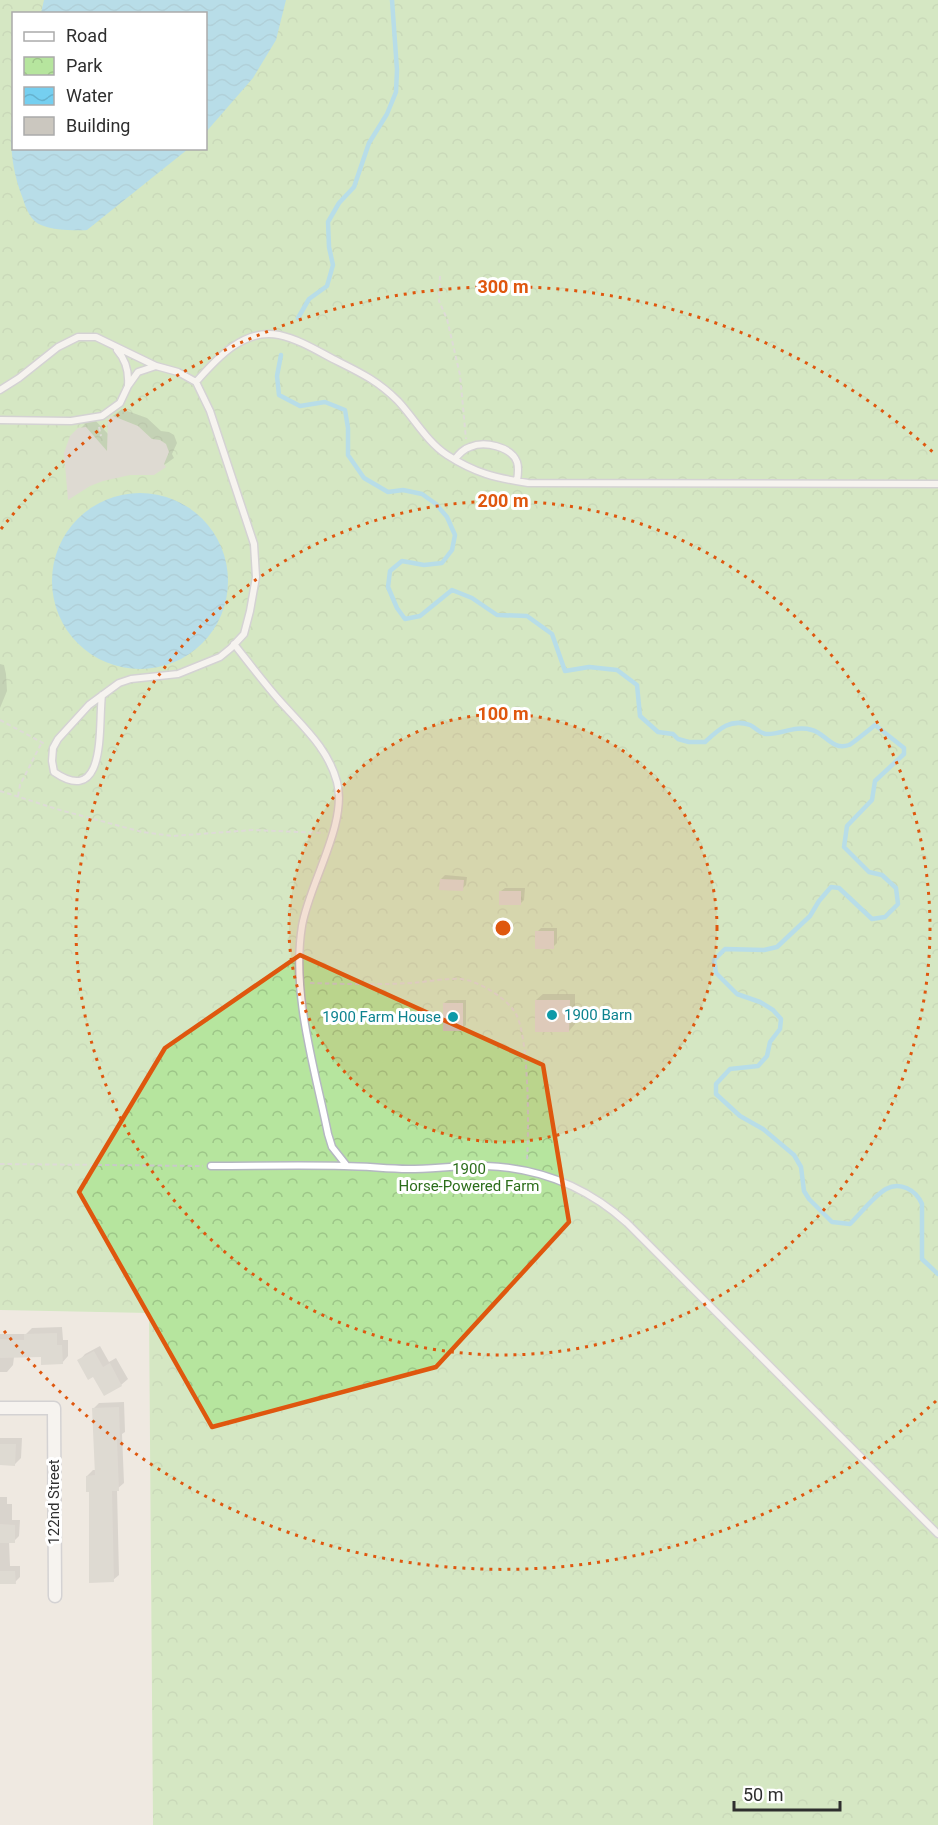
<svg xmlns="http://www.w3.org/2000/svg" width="938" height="1825" viewBox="0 0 938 1825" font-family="Roboto,sans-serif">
<defs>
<pattern id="park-crowns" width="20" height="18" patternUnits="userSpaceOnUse" patternTransform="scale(1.5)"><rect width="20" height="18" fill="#b6e59e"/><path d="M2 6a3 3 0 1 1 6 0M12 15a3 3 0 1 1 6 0" fill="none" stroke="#9dc588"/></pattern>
<pattern id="water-waves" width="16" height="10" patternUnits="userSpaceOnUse" patternTransform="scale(1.5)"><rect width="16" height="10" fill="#75cff0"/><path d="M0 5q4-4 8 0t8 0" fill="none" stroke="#66b2ce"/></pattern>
</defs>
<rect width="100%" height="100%" fill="#efe9e1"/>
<path fill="url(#park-crowns)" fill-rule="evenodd" d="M 0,0 L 938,0 L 938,1825 L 153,1825 L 149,1313 L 0,1310 ZM 14,14 L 206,14 L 206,148 L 14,148 Z"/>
<path fill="url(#water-waves)" d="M 44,0 L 286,0 L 276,40 L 253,78 L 206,132 L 206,14 L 41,13 Z
M 13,108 L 14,148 L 188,149 L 87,230 C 75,231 52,230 41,225 C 31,221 26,209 23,199 C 11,169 9,140 13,108 Z
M52 581a88 88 0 1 1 176 0a88 88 0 1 1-176 0Z"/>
<path fill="#0003" d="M 122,409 L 147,418 L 161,431 L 169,432 L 174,435 L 177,443 L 172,454 L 174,458 L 153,473 L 72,437 L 89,420 L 94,419 L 109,435 L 109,419 Z
M 0,664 L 4,665 L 6,674 L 7,691 L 0,708 Z
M 445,875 L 467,877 L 466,885 L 462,889 L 441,879 Z
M 505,888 L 525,888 L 524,900 L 520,904 L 501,891 Z
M 541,928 L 557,928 L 557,943 L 553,947 L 537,932 Z
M 543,994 L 575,994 L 575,1024 L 569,1031 L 536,1000 Z
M 448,1000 L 466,1000 L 466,1025 L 462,1029 L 444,1003 Z
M 62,1327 L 63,1340 L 68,1340 L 68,1356 L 62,1363 L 42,1356 L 14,1357 L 13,1365 L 7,1372 L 0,1372 L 0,1334 L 26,1334 L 32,1328 Z
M 100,1346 L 109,1362 L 116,1358 L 128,1379 L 121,1385 L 104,1394 L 94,1375 L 79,1361 L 85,1354 Z
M 124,1402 L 125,1432 L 122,1434 L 124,1483 L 117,1489 L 119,1575 L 113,1580 L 87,1476 L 93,1470 L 96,1470 L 94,1408 L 99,1403 Z
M 0,1438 L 22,1438 L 21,1458 L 15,1464 L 0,1464 Z
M 0,1497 L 7,1497 L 7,1504 L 12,1504 L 12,1520 L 20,1520 L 19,1536 L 14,1541 L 9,1541 L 10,1566 L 20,1566 L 20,1577 L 15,1582 L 0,1583 Z"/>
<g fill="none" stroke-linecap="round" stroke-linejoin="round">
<path stroke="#75cff0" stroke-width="4.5" d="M 298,318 L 309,299 L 327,286 L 333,265 L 329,247 L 328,222 L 339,203 L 354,187 L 369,143 L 387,114 L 396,92 L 397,70 L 392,0
M 281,355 L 277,376 L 279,395 L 300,406 L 325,402 L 345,410 L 348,428 L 348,455 L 364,478 L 388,492 L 403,490 L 422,494 L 436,504 L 447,517 L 455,535 L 452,550 L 442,563 L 424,565 L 402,561 L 390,571 L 388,587 L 397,608 L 405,619 L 420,616 L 452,590 L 472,598 L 497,615 L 527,616 L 552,634 L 565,671 L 589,667 L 617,670 L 637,685 L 640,716 L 658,732 L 673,734 L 678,739 L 689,742 L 705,742 C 719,729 730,718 750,725 C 755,727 759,733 766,734 C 781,735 794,725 812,730 C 825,733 832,751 849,745 C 853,743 870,729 875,725 L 904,748 L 904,754 L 875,781 L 872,800 L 847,826 L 844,847 L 869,872 L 882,875 L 896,888 L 898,904 L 885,917 L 872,919 L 839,888 L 831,887 L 819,901 L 810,916 L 777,947 L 764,950 L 725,949 L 714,960 L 716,973 L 737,994 L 760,1002 L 773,1010 L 781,1019 L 780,1029 L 770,1042 L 767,1056 L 758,1066 L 730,1069 L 716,1084 L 716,1094 L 740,1116 L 763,1129 L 794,1155 L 801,1167 L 804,1191 L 809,1199 L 832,1222 L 850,1224 C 860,1214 874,1196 886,1189 C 900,1181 916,1190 922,1204 L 922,1259 L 938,1274"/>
</g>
<path fill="#cbc7bf" d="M 113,416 L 138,426 L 152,439 L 160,440 L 166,444 L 169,452 L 164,464 L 166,467 L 154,475 L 130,475 L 103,481 L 90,486 L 68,500 L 64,453 L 70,436 L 78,428 L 86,427 L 107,451 L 108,418 Z
M 440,879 L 464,880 L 463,891 L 439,890 Z
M 499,891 L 521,891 L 521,905 L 499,905 Z
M 535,931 L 554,931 L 554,949 L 535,949 Z
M 535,1000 L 570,1000 L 569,1032 L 535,1032 Z
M 443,1003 L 463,1003 L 463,1031 L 443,1031 Z
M 57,1333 L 57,1345 L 62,1345 L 63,1364 L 41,1365 L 41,1357 L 0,1358 L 0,1339 L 24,1340 L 24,1334 Z
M 94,1351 L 103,1367 L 110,1363 L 122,1386 L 104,1396 L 93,1377 L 88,1380 L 77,1360 Z
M 119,1407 L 120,1439 L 117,1439 L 119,1491 L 112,1491 L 114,1582 L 89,1583 L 89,1492 L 86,1492 L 86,1476 L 95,1475 L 92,1408 Z
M 0,1444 L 16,1444 L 15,1466 L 0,1465 Z
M 0,1524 L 15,1525 L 15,1543 L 0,1543 Z
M 0,1571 L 15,1571 L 16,1584 L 0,1584 Z"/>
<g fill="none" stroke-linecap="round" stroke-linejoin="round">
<g stroke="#b4b7c1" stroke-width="9">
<path id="lane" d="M 117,350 C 126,360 129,371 128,385
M 196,382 C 217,358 244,328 279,335 C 298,339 316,350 333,359 C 359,372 377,380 398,401 C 414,418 427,442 447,455 C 475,473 495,478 528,483 L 938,484
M 0,390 L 19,378 L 58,347 L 78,337 L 96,337 L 156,366
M 0,420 L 71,421 L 102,416 L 120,403 L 128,386 L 138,372 L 156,366 L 178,372 L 196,382 L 210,411 L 254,544 L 256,577 L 250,611 L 244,634 L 231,648 L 220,657 L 178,674 L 131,679 L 119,683 L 89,705 L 58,739 L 53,748 L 52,761 L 54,772 C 108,809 98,723 102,695
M 455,459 C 459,454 463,449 470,447 C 484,441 511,446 517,462 C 519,468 518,474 517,481
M 234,644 C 249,663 264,683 280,701 C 303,727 328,748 337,782 C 348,823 309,884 302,926 C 291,993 315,1069 328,1134 L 332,1147 L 347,1166
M 211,1166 C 256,1166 300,1165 344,1166 C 366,1166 387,1169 408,1169 C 434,1169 460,1165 486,1166 C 540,1168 587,1187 627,1223 L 938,1534"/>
</g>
<g stroke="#b4b7c1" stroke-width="15">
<path id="street" d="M 0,1408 L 54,1408 L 55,1596"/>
</g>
<path stroke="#c9c9c9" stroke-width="2" stroke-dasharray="4.5 3" stroke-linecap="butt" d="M 440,276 L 439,301 L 447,319 L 460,375 L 466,439
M 99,427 L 101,436
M 0,720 L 45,744
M 0,791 L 60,810 L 142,832 L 173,836 L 253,830 L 324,833
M 18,796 L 20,785 L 42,742
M 310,983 C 343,984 377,985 411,983 C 427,982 444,978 461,979 C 479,981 509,999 517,1016 C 529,1043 529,1129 527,1161
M 0,1164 L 203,1166"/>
<use href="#lane" stroke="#fff" stroke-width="6"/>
<use href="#street" stroke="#fff" stroke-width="12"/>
</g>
<path d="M0 0H938V1825H0ZM 300,955 L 543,1065 L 569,1222 L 436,1367 L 212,1427 L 79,1192 L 165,1048 Z" fill="#efe9e1" fill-opacity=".55" fill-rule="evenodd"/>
<path fill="none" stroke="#df570e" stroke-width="4.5" stroke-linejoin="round" d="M 300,955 L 543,1065 L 569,1222 L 436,1367 L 212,1427 L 79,1192 L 165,1048 Z"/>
<circle cx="503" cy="928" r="214" fill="#df570e" fill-opacity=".12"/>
<g fill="none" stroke="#df570e" stroke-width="3" stroke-dasharray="3 6">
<circle cx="503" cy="928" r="214"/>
<circle cx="503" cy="928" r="427"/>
<path d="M936 1401A641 641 0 0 1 1 1327M1 529A641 641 0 0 1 936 455"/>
</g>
<g fill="#0f9aa8" stroke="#fff" stroke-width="2">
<circle cx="552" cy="1015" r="6"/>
<circle cx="453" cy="1017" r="6"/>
</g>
<g text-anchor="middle" stroke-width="6" stroke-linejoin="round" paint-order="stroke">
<g font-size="15" fill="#0d838f" stroke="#fff" text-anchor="start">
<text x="564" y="1020">1900 Barn</text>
<text x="441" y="1022" text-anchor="end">1900 Farm House</text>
</g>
<g font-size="15" fill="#2c6e1b" stroke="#fff">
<text x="469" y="1174">1900<tspan x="469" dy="17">Horse-Powered Farm</tspan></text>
</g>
<g font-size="15" fill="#2e2e2e" stroke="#fff">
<text transform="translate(54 1502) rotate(-90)" y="5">122nd Street</text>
</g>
</g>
<circle cx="503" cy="928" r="9" fill="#df570e" stroke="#fff" stroke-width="3"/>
<g font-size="18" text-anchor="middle" font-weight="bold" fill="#df570e" stroke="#fff" stroke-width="6" stroke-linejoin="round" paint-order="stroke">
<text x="503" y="293">300 m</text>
<text x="503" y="507">200 m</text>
<text x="503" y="720">100 m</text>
</g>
<rect x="12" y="12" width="195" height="138" fill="#ffffff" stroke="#ababab" stroke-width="1.5"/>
<rect x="24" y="32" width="30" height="9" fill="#ffffff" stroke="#ababab" stroke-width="1.5"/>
<text x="66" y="42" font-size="18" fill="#2e2e2e">Road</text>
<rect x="24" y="57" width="30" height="18" fill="url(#park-crowns)" stroke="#ababab" stroke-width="1.5"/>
<text x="66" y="72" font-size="18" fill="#2e2e2e">Park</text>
<rect x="24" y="87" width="30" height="18" fill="url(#water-waves)" stroke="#ababab" stroke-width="1.5"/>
<text x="66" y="102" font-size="18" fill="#2e2e2e">Water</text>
<rect x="24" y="117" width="30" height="18" fill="#cbc7bf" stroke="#ababab" stroke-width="1.5"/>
<text x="66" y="132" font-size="18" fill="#2e2e2e">Building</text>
<path d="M734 1801v9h106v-9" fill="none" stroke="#2e2e2e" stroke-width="3"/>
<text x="743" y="1801" font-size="18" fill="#2e2e2e" stroke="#ffffff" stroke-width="4.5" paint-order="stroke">50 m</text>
</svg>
